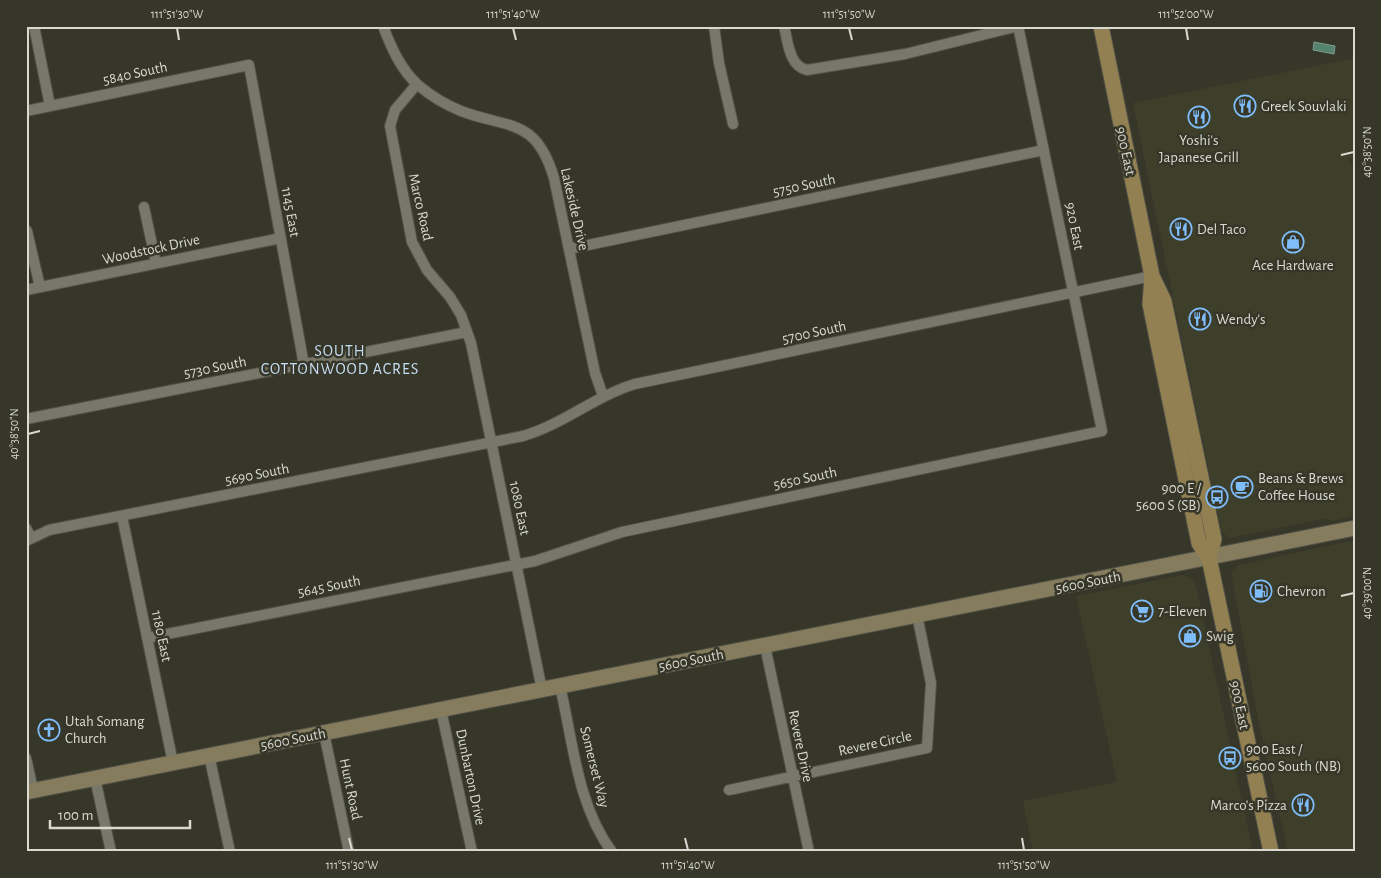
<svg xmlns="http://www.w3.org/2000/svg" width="1381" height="878" viewBox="0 0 1381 878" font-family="'Alegreya Sans',sans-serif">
<rect width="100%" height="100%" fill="#363729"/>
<path fill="#3e3f2b" d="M 1355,58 L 1355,158 L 1349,160 L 1355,167 L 1355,516 L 1334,521 L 1323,519 L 1228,538 L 1221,530 L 1133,103 Z
M 1355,540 L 1355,852 L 1288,852 L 1258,719 L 1231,572 L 1238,565 Z
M 1183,575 L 1192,578 L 1196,586 L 1253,852 L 1033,852 L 1023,801 L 1117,782 L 1076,596 Z"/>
<path fill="#55826f" stroke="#7d9c8c" d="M 1314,42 L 1335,46 L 1334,54 L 1313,50 Z"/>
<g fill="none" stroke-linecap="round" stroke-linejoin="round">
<g stroke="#525247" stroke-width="12">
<path id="street" d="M 34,26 L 50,106
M 383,26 C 391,47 401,70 418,85 C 431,96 446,105 461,111 C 508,129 536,117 554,178 L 595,373 L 603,396
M 714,26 L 719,63 L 733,124
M 784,26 C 788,42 789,66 807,70 L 905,54 L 1018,26
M 417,84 L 395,110 L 390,126 L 412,242 L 427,270 L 450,297 L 461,315 L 471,343 L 542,690
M 26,111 L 249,65 L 304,365
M 144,207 L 156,263
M 27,231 L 40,287
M 569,249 L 1044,150
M 26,290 L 281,238
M 26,419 L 467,332
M 122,516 L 173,763
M 26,528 L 31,538
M 26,541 L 49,530 L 523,436 C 564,424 595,396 635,384 L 1152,276
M 147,638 L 535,561 L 622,532 L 1102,431 L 1018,26
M 765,646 L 809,852
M 560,686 C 573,741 577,805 612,852
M 441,710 L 472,852
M 324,733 L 349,852
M 209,755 L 230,852
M 26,758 L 33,790
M 95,778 L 111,852
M 729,790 L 927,748 L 931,683 L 917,615"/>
</g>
<g stroke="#525247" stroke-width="17">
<path id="secondary" d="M 26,792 L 1355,528"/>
</g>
<g stroke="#525247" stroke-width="17">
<path id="primary" d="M 1101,26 L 1152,276 L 1164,301 L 1214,539 L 1209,558
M 1152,276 L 1150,304 L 1199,543 L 1209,558 L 1271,852"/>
</g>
<use href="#street" stroke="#777869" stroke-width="10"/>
<use href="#secondary" stroke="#857c5e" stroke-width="15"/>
<use href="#primary" stroke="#938052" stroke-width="15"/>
</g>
<path fill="none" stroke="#d9d9d1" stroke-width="2" d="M 177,28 L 179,40M 513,28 L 516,40M 849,28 L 852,40M 1186,28 L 1188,40M 1341,155 L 1354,152M 28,434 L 40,431M 1341,596 L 1354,593M 349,838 L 352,850M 685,838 L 688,850M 1022,838 L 1024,850"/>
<defs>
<g id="restaurant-ring" transform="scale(1.125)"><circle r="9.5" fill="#363729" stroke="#7fbdfa" stroke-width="1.5"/><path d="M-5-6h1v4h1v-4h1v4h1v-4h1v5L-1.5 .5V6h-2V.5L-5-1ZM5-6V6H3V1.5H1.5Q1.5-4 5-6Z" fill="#7fbdfa"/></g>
<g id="shop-ring" transform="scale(1.125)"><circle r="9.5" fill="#363729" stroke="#7fbdfa" stroke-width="1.5"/><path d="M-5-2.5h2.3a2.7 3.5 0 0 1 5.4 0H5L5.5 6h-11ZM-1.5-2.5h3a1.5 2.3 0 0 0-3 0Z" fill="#7fbdfa"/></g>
<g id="cafe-ring" transform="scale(1.125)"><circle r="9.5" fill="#363729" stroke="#7fbdfa" stroke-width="1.5"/><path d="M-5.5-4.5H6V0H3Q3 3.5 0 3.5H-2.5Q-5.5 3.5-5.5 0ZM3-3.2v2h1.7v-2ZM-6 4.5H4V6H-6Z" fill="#7fbdfa"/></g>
<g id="bus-ring" transform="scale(1.125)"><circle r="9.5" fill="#363729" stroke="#7fbdfa" stroke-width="1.5"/><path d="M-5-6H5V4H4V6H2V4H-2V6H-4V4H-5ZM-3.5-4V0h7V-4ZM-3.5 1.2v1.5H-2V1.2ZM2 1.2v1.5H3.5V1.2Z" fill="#7fbdfa"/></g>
<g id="fuel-ring" transform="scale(1.125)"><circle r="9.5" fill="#363729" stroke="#7fbdfa" stroke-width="1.5"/><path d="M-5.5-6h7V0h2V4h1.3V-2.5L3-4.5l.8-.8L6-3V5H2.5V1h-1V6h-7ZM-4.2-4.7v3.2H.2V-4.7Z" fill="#7fbdfa"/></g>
<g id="supermarket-ring" transform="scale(1.125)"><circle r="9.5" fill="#363729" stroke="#7fbdfa" stroke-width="1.5"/><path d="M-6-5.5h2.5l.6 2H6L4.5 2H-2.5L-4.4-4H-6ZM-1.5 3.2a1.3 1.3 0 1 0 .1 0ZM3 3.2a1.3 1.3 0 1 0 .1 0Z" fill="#7fbdfa"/></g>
<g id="church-ring" transform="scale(1.125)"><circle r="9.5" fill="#363729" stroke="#7fbdfa" stroke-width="1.5"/><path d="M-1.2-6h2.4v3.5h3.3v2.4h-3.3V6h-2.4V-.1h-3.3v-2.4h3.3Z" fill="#7fbdfa"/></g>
</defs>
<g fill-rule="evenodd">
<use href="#restaurant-ring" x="1245" y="106"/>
<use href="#restaurant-ring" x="1199" y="117"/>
<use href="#restaurant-ring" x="1181" y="229"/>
<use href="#shop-ring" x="1293" y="242"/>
<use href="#restaurant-ring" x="1200" y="319"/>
<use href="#cafe-ring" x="1242" y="487"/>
<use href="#bus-ring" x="1217" y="497"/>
<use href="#fuel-ring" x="1261" y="591"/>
<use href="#supermarket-ring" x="1142" y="611"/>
<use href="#shop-ring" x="1190" y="636"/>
<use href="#church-ring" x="49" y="730"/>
<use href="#bus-ring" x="1230" y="758"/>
<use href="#restaurant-ring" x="1303" y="805"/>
</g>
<g text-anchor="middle" stroke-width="5" stroke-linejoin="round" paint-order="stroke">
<g font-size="15" fill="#d9d9d1" stroke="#363729">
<text transform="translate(135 73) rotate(-12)" y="5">5840 South</text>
<text transform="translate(1126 151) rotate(78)" y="5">900 East</text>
<text transform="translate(804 185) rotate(-12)" y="5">5750 South</text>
<text transform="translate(421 207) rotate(77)" y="5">Marco Road</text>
<text transform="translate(575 209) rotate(77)" y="5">Lakeside Drive</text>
<text transform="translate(291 212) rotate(80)" y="5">1145 East</text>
<text transform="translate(1075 226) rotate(79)" y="5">920 East</text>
<text transform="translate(151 249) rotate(-12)" y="5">Woodstock Drive</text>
<text transform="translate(814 332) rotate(-12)" y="5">5700 South</text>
<text transform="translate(215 367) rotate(-11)" y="5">5730 South</text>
<text transform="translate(257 474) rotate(-11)" y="5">5690 South</text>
<text transform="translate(805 478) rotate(-12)" y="5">5650 South</text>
<text transform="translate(520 508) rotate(78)" y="5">1080 East</text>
<text transform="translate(1088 582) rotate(-11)" y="5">5600 South</text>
<text transform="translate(329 586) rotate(-11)" y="5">5645 South</text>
<text transform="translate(162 636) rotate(78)" y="5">1180 East</text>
<text transform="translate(691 660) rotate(-11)" y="5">5600 South</text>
<text transform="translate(1240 705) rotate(78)" y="5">900 East</text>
<text transform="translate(293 739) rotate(-11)" y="5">5600 South</text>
<text transform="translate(875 743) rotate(-12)" y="5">Revere Circle</text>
<text transform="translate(801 746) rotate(78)" y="5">Revere Drive</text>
<text transform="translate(595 767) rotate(76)" y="5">Somerset Way</text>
<text transform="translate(471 777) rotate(78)" y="5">Dunbarton Drive</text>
<text transform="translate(351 789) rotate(78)" y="5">Hunt Road</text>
</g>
<g font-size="15" fill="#d9d9d1" stroke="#363729" text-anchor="start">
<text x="1261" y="111">Greek Souvlaki</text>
<text x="1199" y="145" text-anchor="middle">Yoshi's<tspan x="1199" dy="17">Japanese Grill</tspan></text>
<text x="1197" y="234">Del Taco</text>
<text x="1293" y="270" text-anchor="middle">Ace Hardware</text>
<text x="1216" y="324">Wendy's</text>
<text x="1258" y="483">Beans &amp; Brews<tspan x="1258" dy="17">Coffee House</tspan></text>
<text x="1201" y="493" text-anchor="end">900 E /<tspan x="1201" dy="17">5600 S (SB)</tspan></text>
<text x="1277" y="596">Chevron</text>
<text x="1158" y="616">7-Eleven</text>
<text x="1206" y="641">Swig</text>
<text x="65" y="726">Utah Somang<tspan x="65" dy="17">Church</tspan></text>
<text x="1246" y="754">900 East /<tspan x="1246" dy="17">5600 South (NB)</tspan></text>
<text x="1287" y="810" text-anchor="end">Marco's Pizza</text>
</g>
<g font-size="16" letter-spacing="1" fill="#c5dcf3" stroke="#363729">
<text x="340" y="356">SOUTH<tspan x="340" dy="18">COTTONWOOD ACRES</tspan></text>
</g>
</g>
<rect width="1381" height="878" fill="none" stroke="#363729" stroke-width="55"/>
<path d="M50 820v8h140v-8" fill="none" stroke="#d9d9d1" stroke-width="2.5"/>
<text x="58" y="820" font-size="15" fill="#d9d9d1" stroke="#363729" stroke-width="4" paint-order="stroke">100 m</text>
<rect x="28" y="28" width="1326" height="822" fill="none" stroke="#d9d9d1" stroke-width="2"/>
<g font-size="12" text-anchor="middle" fill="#d9d9d1">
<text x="177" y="18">111°51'30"W</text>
<text x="513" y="18">111°51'40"W</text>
<text x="849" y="18">111°51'50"W</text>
<text x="1186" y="18">111°52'00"W</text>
<text transform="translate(1367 152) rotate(-90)" y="4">40°38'50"N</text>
<text transform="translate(14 434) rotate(-90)" y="4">40°38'50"N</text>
<text transform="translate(1367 593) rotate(-90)" y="4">40°39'00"N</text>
<text x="352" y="869">111°51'30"W</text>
<text x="688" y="869">111°51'40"W</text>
<text x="1024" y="869">111°51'50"W</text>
</g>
</svg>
